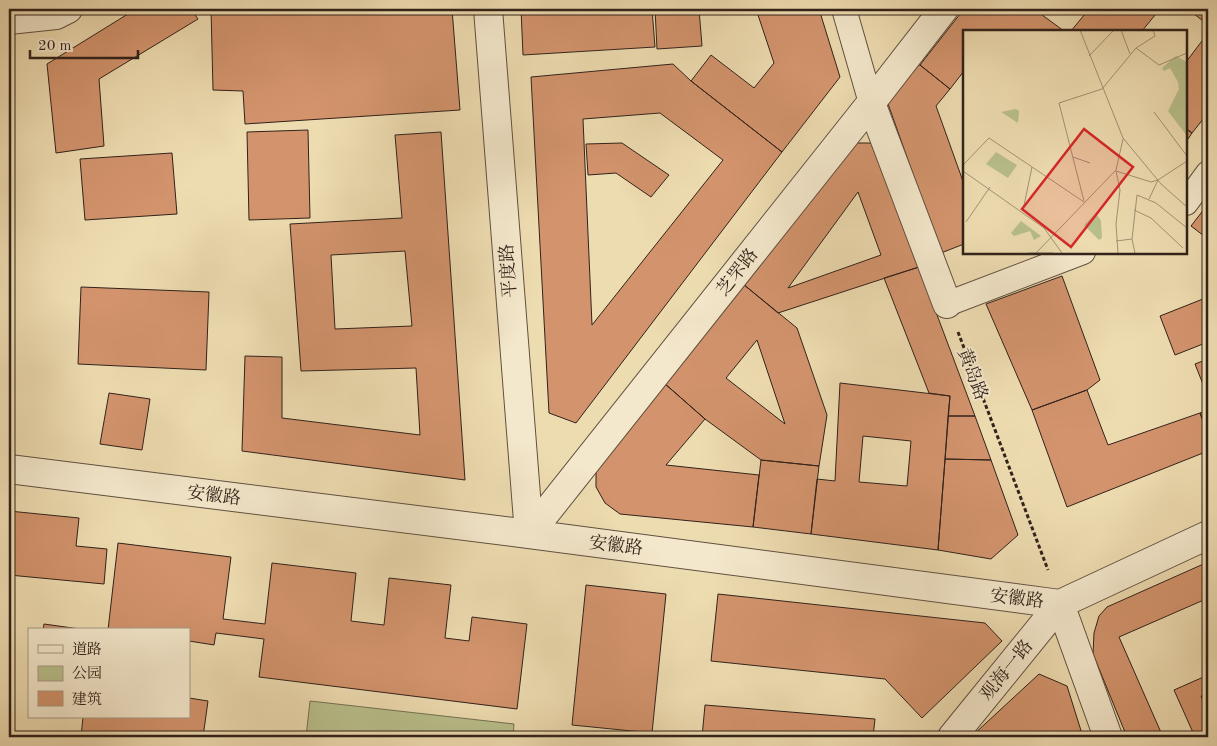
<svg xmlns="http://www.w3.org/2000/svg" width="1217" height="746" viewBox="0 0 1217 746" font-family="'Old Standard TT','Noto Serif SC',serif">
<rect width="100%" height="100%" fill="#eedcb1"/>
<filter id="stains"><feTurbulence type="fractalNoise" baseFrequency=".004" numOctaves="4"/><feColorMatrix values="0 0 0 0 .2 0 0 0 0 .09 0 0 0 0 .02 0 0 0 .5 -.17"/></filter>
<radialGradient id="worn" r=".72"><stop offset=".6" stop-color="#630" stop-opacity="0"/><stop offset="1" stop-color="#630" stop-opacity=".3"/></radialGradient>
<path fill="#b9c08c" stroke="#757154" d="M 310,701 L 514,724 L 513,737 L 306,737 Z"/>
<path fill="#d3946d" stroke="#31221b" fill-rule="evenodd" d="M 136,9 L 191,9 L 198,19 L 99,79 L 104,146 L 56,153 L 47,64 Z
M 211,9 L 452,9 L 460,110 L 245,124 L 243,91 L 213,90 Z
M 521,9 L 652,9 L 655,47 L 523,55 Z
M 655,9 L 699,9 L 702,46 L 657,49 Z
M 756,9 L 819,9 L 840,77 L 782,152 L 691,81 L 711,55 L 754,88 L 774,63 Z
M 964,9 L 1034,9 L 1064,31 L 999,31 L 997,30 L 996,31 L 964,31 L 964,71 L 950,89 L 920,65 Z
M 1089,9 L 1160,9 L 1142,31 L 1071,31 Z
M 1188,9 L 1208,9 L 1208,25 Z
M 1208,33 L 1208,113 L 1192,133 L 1186,128 L 1186,62 Z
M 673,64 L 691,81 L 782,152 L 576,423 L 549,413 L 531,77 ZM 660,113 L 723,160 L 592,325 L 583,119 Z
M 917,65 L 920,65 L 950,89 L 936,106 L 964,184 L 964,244 L 941,253 L 887,101 Z
M 1186,129 L 1192,133 L 1186,142 Z
M 308,130 L 310,218 L 249,220 L 247,132 Z
M 441,132 L 465,480 L 242,451 L 245,356 L 282,357 L 282,418 L 420,435 L 416,368 L 301,371 L 290,224 L 402,218 L 395,135 ZM 405,251 L 412,326 L 335,329 L 331,255 Z
M 622,143 L 669,175 L 651,197 L 616,173 L 588,175 L 586,144 Z
M 852,143 L 871,143 L 919,267 L 778,313 L 743,284 ZM 858,192 L 881,255 L 788,288 Z
M 172,153 L 177,214 L 85,220 L 80,159 Z
M 1208,204 L 1208,239 L 1191,226 Z
M 919,267 L 975,416 L 948,416 L 950,396 L 929,393 L 884,278 Z
M 1062,276 L 1100,380 L 1087,390 L 1032,410 L 986,304 Z
M 743,284 L 797,328 L 827,415 L 819,466 L 761,460 L 705,419 L 664,383 ZM 757,340 L 785,424 L 726,378 Z
M 81,287 L 209,292 L 206,370 L 78,364 Z
M 1208,297 L 1208,342 L 1175,355 L 1160,316 Z
M 1208,359 L 1208,397 L 1195,364 Z
M 664,383 L 705,419 L 666,465 L 759,475 L 753,527 L 620,514 L 605,503 L 596,487 L 596,464 Z
M 840,383 L 950,396 L 938,550 L 811,534 L 817,479 L 835,481 ZM 863,436 L 911,441 L 907,486 L 859,482 Z
M 1087,390 L 1108,445 L 1200,413 L 1208,434 L 1208,451 L 1067,507 L 1032,410 Z
M 109,393 L 150,399 L 142,450 L 100,444 Z
M 1208,410 L 1208,434 L 1200,413 Z
M 948,416 L 975,416 L 991,460 L 945,459 Z
M 945,459 L 991,460 L 1018,535 L 991,559 L 938,550 Z
M 761,460 L 819,466 L 811,534 L 753,527 Z
M 9,511 L 79,518 L 76,546 L 107,549 L 104,584 L 9,575 Z
M 118,543 L 231,557 L 223,619 L 265,624 L 272,563 L 356,573 L 351,621 L 384,625 L 389,578 L 451,585 L 445,638 L 469,641 L 472,617 L 527,624 L 517,709 L 259,677 L 264,639 L 216,633 L 214,645 L 189,641 L 189,630 L 108,630 Z
M 1208,562 L 1208,603 L 1206,599 L 1119,637 L 1163,737 L 1127,737 L 1093,654 L 1094,633 L 1099,616 L 1107,607 Z
M 586,585 L 666,594 L 652,733 L 572,725 Z
M 718,594 L 985,623 L 1002,641 L 922,718 L 885,679 L 711,661 Z
M 44,624 L 87,630 L 43,630 Z
M 1039,674 L 1067,686 L 1083,737 L 973,737 L 972,736 Z
M 1208,675 L 1208,693 L 1201,696 L 1208,712 L 1208,737 L 1195,737 L 1174,690 Z
M 189,698 L 208,701 L 203,737 L 81,737 L 83,717 L 189,717 Z
M 705,705 L 875,719 L 873,737 L 702,737 Z"/>
<g fill="none" stroke-linecap="round" stroke-linejoin="round">
<g stroke="#605040" stroke-width="26">
<path id="pedestrian" d="M 844,9 L 871,103
M 1186,203 L 1208,173
M 947,304 L 1083,252"/>
</g>
<g stroke="#605040" stroke-width="30">
<path id="minor" d="M 488,9 L 529,534
M 9,20 L 56,15 L 68,9
M 871,103 L 947,304
M 9,469 L 529,534 L 1060,604 L 1208,535
M 529,534 L 871,103 L 944,9
M 1060,604 L 1108,737
M 952,737 L 1060,604"/>
</g>
<path stroke="#31221b" stroke-width="3" stroke-dasharray="4 2.5" stroke-linecap="butt" d="M 958,332 L 1048,570"/>
<use href="#pedestrian" stroke="#f4e8cc" stroke-width="24"/>
<use href="#minor" stroke="#f4e8cc" stroke-width="28"/>
</g>
<g text-anchor="middle" stroke-width="4" stroke-linejoin="round" paint-order="stroke">
<g font-size="18" fill="#31221b" stroke="#f4e8cc">
<text transform="translate(508 271) rotate(-94)" y="6">平度路</text>
<text transform="translate(737 272) rotate(-52)" y="6">芝罘路</text>
<text transform="translate(973 374) rotate(69)" y="6">黄岛路</text>
<text transform="translate(214 495) rotate(7)" y="6">安徽路</text>
<text transform="translate(616 545) rotate(7)" y="6">安徽路</text>
<text transform="translate(1017 598) rotate(7)" y="6">安徽路</text>
<text transform="translate(1006 670) rotate(-51)" y="6">观海一路</text>
</g>
</g>
<g transform="translate(963 30)">
<rect width="224" height="224" fill="#eedcb1"/>
<path d="M 213,26 L 224,32 L 224,106 L 205,81 L 216,59 L 215,52 L 207,38 L 201,41 L 199,38 ZM 53,79 L 56,81 L 55,93 L 38,82 ZM 33,122 L 54,135 L 45,148 L 23,134 ZM 133,183 L 138,191 L 139,208 L 136,210 L 121,195 ZM 58,191 L 78,206 L 71,210 L 67,201 L 51,206 L 48,203 Z" fill="#b9c08c"/>
<path fill="none" stroke="#a29275" stroke-width="1" d="M 117,0 L 160,108 L 198,154 L 224,177M 158,0 L 167,24M 173,18 L 196,35 L 224,23M 126,26 L 151,0M 139,59 L 173,18 L 192,6 L 190,0M 191,82 L 224,126M 110,127 L 127,133M 0,135 L 26,108 L 121,172M 0,141 L 81,198 L 99,223M 153,141 L 157,160 L 153,194 L 155,223M 153,141 L 188,152 L 195,150M 186,169 L 195,150 L 224,131M 121,171 L 96,73 L 139,59M 60,180 L 69,137M 171,180 L 188,188 L 220,218M 3,192 L 27,157M 153,211 L 169,209M 65,223 L 91,223M 73,223 L 153,140 L 160,109M 172,223 L 169,209 L 174,165 L 193,173 L 224,198"/>
<path fill="#d62828" fill-opacity="0.15" stroke="#d62828" stroke-width="2.5" d="M 121,99 L 170,137 L 108,217 L 59,179 Z"/>
<rect width="224" height="224" fill="none" stroke="#31221b" stroke-width="2.5"/>
</g>
<rect width="1217" height="746" fill="none" stroke="#eedcb1" stroke-width="30"/>
<rect x="10" y="10" width="1197" height="726" fill="none" stroke="#31221b" stroke-width="2.5"/>
<rect x="15" y="15" width="1187" height="716" fill="none" stroke="#31221b"/>
<rect x="28" y="628" width="162" height="90" fill="#f4e8cc" stroke="#a69985"/>
<rect x="38" y="645" width="25" height="8" fill="#f4e8cc" stroke="#a69985"/>
<text x="72" y="654" font-size="15" fill="#31221b">道路</text>
<rect x="38" y="666" width="25" height="15" fill="#b9c08c" stroke="#a69985"/>
<text x="72" y="678" font-size="15" fill="#31221b">公园</text>
<rect x="38" y="691" width="25" height="15" fill="#d3946d" stroke="#a69985"/>
<text x="72" y="704" font-size="15" fill="#31221b">建筑</text>
<path d="M30 50v8h108v-8" fill="none" stroke="#31221b" stroke-width="2.5"/>
<text x="38" y="50" font-size="15" fill="#31221b" stroke="#f4e8cc" stroke-width="4" paint-order="stroke">20 m</text>
<rect width="100%" height="100%" filter="url(#stains)"/>
<rect width="100%" height="100%" fill="url(#worn)"/>
</svg>
